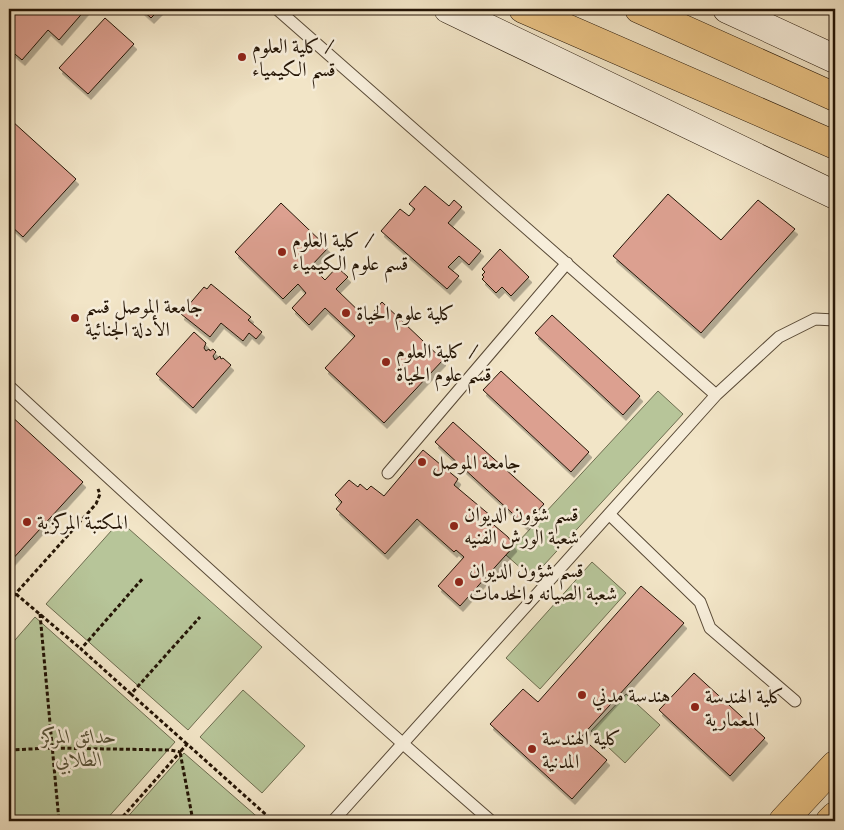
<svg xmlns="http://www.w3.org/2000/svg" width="844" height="830" viewBox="0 0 844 830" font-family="'IM FELL English',Amiri,serif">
<defs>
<filter id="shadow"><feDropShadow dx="3" dy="5.5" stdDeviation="0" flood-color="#0004"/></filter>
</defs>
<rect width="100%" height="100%" fill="#f2e5c7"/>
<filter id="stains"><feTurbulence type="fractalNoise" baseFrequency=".004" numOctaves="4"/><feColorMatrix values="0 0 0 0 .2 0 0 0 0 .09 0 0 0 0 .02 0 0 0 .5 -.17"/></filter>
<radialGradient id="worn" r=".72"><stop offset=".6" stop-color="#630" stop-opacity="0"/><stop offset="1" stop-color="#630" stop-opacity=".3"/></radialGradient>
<path fill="#b7c599" stroke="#6e6d50" d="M 658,391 L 683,414 L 532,578 L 506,555 Z
M 120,521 L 262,647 L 188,730 L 46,604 Z
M 592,562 L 626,593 L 540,689 L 506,658 Z
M 35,617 L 175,742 L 105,821 L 15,821 L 9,816 L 9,647 Z
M 243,690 L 305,746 L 262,793 L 200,737 Z
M 626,694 L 660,725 L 625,763 L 591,731 Z
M 184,753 L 262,821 L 124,821 Z"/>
<path fill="#dca090" stroke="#241506" filter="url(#shadow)" d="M 9,9 L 86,9 L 59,40 L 48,30 L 22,60 L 9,49 Z
M 141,9 L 160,9 L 151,18 Z
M 105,18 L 134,44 L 88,94 L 59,68 Z
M 12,121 L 76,179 L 23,237 L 9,224 L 9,124 Z
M 425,186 L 449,206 L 454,200 L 462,207 L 448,223 L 481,251 L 469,265 L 459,256 L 448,267 L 459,276 L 447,289 L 381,231 L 400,209 L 409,216 L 415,209 L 409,204 Z
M 668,194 L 721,240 L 758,200 L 795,229 L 701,333 L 613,256 Z
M 281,203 L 328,248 L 311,266 L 325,280 L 337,267 L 348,277 L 336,289 L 367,319 L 382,302 L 443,360 L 384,423 L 325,368 L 355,336 L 325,308 L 309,325 L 292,308 L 306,293 L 298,284 L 283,299 L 235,252 Z
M 500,249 L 529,277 L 511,296 L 502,287 L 496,293 L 482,279 L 484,277 L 482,275 L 485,272 L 482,269 Z
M 211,284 L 251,317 L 248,320 L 262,332 L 256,339 L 249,333 L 243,341 L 221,323 L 210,337 L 181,314 L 204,287 L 207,289 Z
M 552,315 L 640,396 L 623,415 L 535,333 Z
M 194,332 L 206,343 L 204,348 L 206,351 L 209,349 L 210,351 L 213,349 L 216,352 L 213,356 L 215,360 L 220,356 L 221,359 L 223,358 L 231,365 L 193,408 L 156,374 Z
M 501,371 L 589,452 L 571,472 L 483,390 Z
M 9,414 L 83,482 L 9,563 Z
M 453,422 L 544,504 L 525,525 L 435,442 Z
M 423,450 L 458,479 L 454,485 L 491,516 L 488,520 L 508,537 L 514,546 L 460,606 L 438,586 L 464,557 L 456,550 L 454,552 L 417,519 L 385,554 L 336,509 L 342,502 L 335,495 L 349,480 L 358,487 L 360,484 L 367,490 L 371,486 L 384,496 Z
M 641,586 L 684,623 L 581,737 L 607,760 L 572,799 L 490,724 L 523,689 L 538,702 Z
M 694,673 L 765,738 L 730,776 L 659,710 Z"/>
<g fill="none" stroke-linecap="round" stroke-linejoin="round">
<g stroke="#584936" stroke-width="13">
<path id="lane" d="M 277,9 L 716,395
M 9,386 C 168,533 328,679 491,821
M 388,473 L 567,263
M 609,514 L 700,602 L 710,628 L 795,701
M 333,821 L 716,395 L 779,337 L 815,319 L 835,320"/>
</g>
<g stroke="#241506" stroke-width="29">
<path id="secondary" d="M 448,9 L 835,195
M 727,9 L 835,59"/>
</g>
<g stroke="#241506" stroke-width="29">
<path id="primary" d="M 783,821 L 835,765
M 830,821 L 835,816"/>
</g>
<g stroke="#241506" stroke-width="29">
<path id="highway" d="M 523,9 L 835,145
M 639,9 L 835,97"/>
</g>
<path stroke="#241506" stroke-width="3" stroke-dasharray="4 2.5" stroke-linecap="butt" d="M 16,594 L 81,649
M 9,601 L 96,504 L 100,494 L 98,489
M 40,614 L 59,821
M 131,694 L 81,649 L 143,578
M 187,744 L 131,694 L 200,617
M 9,750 L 51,748 L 170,750 L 180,752 L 119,821
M 193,821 L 180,752 L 187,744 L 273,821"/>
<use href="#lane" stroke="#f7eedb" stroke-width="11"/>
<use href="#secondary" stroke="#f7eedb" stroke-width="28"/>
<use href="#primary" stroke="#e9c284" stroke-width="28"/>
<use href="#highway" stroke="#e9c284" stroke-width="28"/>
</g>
<g fill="#8f2418" stroke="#f7eedb" stroke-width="2">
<circle cx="242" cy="57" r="5"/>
<circle cx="282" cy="252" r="5"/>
<circle cx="346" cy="313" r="5"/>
<circle cx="75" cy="318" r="5"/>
<circle cx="386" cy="362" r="5"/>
<circle cx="422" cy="462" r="5"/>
<circle cx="27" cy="522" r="5"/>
<circle cx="454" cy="526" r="5"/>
<circle cx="459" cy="582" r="5"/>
<circle cx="582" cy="695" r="5"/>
<circle cx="695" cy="707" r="5"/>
<circle cx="532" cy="749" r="5"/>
</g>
<g text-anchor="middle" stroke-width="5" stroke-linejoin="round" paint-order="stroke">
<g font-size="20" fill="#241506" stroke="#f7eedb" text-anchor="start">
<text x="252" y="53">كلية العلوم /<tspan x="252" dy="23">قسم الكيمياء</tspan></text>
<text x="292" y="247">كلية العلوم /<tspan x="292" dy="23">قسم علوم الكيمياء</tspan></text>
<text x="85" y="313">جامعة الموصل قسم<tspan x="85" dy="23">الأدلة الجنائية</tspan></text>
<text x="356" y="320">كلية علوم الحياة</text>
<text x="396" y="358">كلية العلوم /<tspan x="396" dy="23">قسم علوم الحياة</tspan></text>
<text x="432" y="469">جامعة الموصل</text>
<text x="464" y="521">قسم شؤون الديوان<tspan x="464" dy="23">شعبة الورش الفنيه</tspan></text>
<text x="37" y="529">المكتبة المركزية</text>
<text x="469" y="577">قسم شؤون الديوان<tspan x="469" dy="23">شعبة الصيانه والخدمات</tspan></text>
<text x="592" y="702">هندسة مدني</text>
<text x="705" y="703">كلية الهندسة<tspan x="705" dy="23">المعمارية</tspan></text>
<text x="542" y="745">كلية الهندسة<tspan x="542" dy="23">المدنية</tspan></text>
</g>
<g font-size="20" font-style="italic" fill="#575339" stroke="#f7eedb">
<text x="79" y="743">حدائق المركز<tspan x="79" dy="23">الطلابي</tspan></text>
</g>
</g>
<rect width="844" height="830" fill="none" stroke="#f2e5c7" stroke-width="30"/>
<rect x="10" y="10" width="824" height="810" fill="none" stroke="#241506" stroke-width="2.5"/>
<rect x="15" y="15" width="814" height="800" fill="none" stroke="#241506"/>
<rect width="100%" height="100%" filter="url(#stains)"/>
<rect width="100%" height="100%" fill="url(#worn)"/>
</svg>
